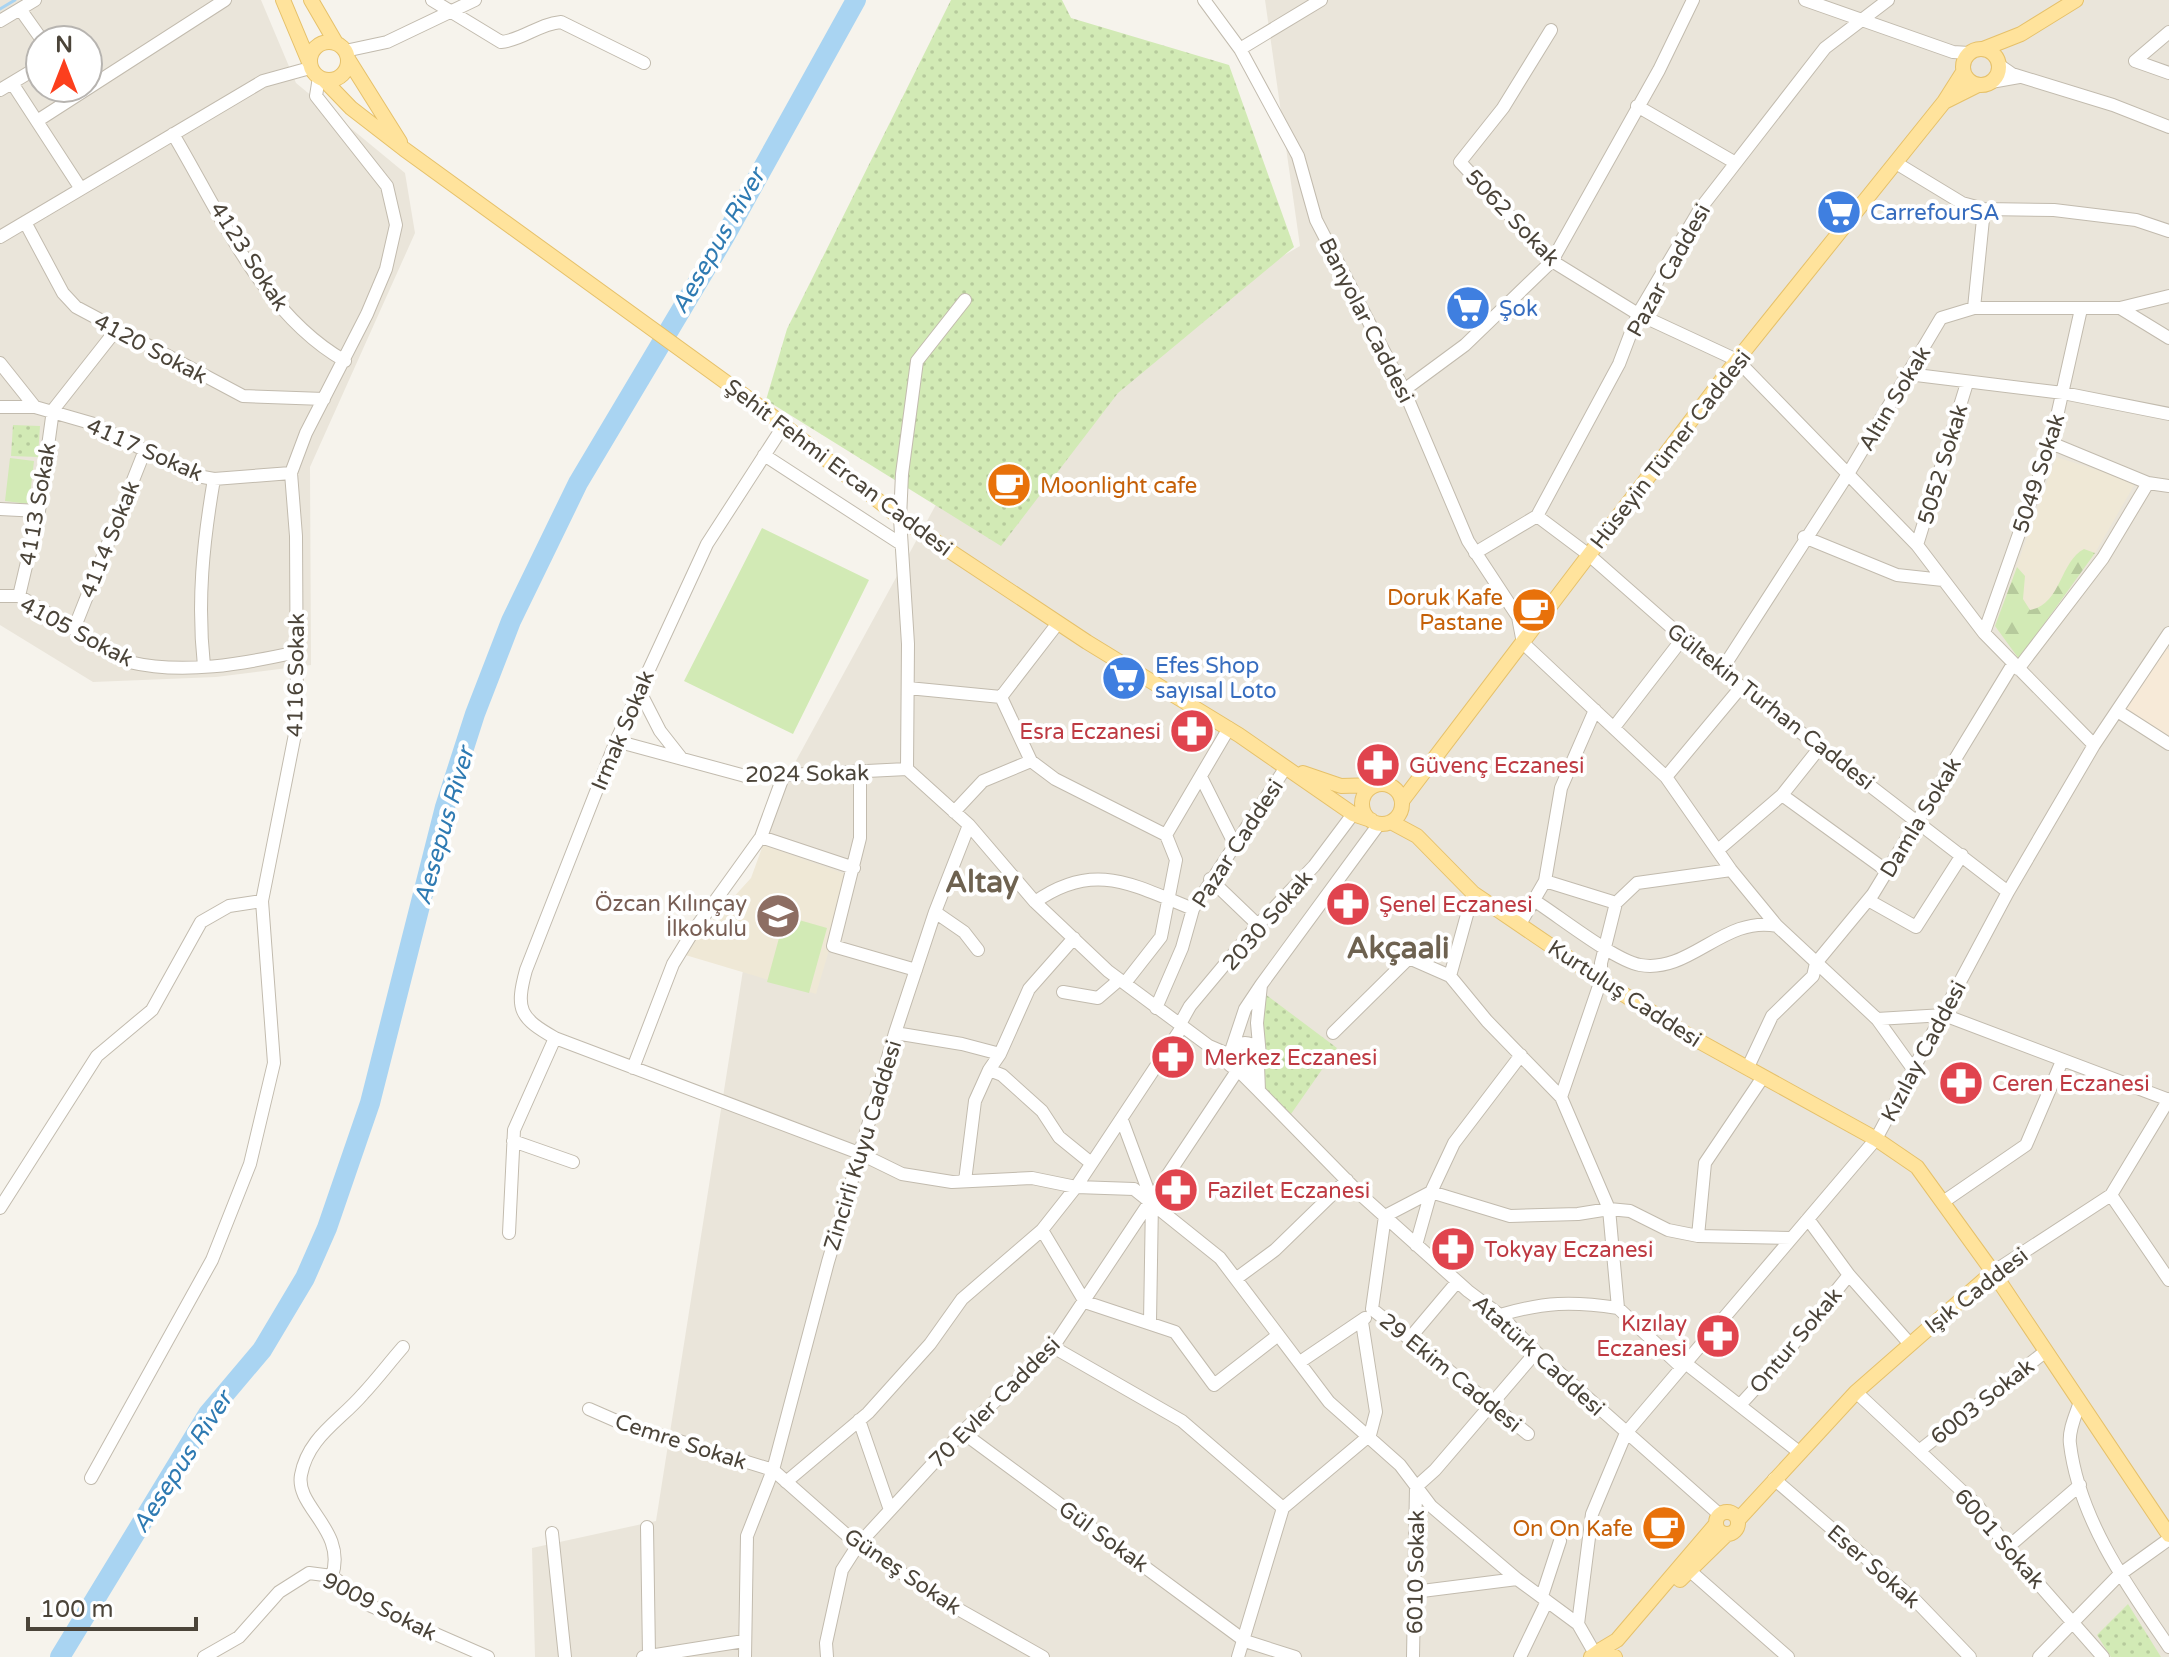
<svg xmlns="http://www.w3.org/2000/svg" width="2169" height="1657" viewBox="0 0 2169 1657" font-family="'Varela Round',sans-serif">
<defs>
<pattern id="forest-firs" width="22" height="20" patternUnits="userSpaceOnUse" patternTransform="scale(2)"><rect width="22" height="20" fill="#d2eab5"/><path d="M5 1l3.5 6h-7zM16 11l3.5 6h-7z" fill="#b6ca9c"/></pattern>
<pattern id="park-dots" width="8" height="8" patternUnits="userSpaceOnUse" patternTransform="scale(2)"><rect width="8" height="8" fill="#d2eab5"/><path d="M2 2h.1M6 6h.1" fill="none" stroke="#b6ca9c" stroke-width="1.8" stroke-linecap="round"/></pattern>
</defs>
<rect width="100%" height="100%" fill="#f6f3ec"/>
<path fill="#eae5da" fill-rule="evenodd" d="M 0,0 L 261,0 L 296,83 L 405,173 L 415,233 L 310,467 L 311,665 L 216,677 L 93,682 L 0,625 ZM 40,40 L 88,40 L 88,88 L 40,88 Z
M 1265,0 L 2169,0 L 2169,1657 L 535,1657 L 532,1548 L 656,1521 L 768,812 L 974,435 L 1300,246 Z"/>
<path fill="#f7ead8" d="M 2165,647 L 2169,650 L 2169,737 L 2123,711 Z"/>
<path fill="#efe8d6" d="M 2056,457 L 2136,482 L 2095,553 L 2019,659 L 1995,626 Z
M 763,845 L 851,876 L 816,994 L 682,954 L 751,878 Z"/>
<path fill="url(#forest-firs)" d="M 2084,549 L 2095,553 L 2019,659 L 1995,626 L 2017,567 L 2025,576 L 2023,599 L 2030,610 C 2061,605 2060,561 2084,549 Z"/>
<path fill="url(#park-dots)" d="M 951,0 L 1062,0 L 1071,18 L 1229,65 L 1294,247 L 1118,393 L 1001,546 L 766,400 L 787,329 Z
M 13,425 L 40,426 L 38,457 L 11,456 Z
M 1265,994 L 1337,1048 L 1291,1114 L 1264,1088 L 1261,1039 Z
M 2128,1604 L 2161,1657 L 2111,1657 L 2097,1635 Z"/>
<path fill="#d2eab5" d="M 10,458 L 34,461 L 29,504 L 5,501 Z
M 762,528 L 869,580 L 793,734 L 684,681 Z
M 785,916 L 827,928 L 809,993 L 767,982 Z"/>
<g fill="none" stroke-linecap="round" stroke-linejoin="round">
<path stroke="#a9d4f2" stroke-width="3" d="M 0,9 L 15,0"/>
<path stroke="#a9d4f2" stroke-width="20" d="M 60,1657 L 208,1414 L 262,1350 L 305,1278 L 327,1228 L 370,1103 L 445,807 L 475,714 L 511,621 L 578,483 L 724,238 L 856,0"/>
<g stroke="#c2bbae" stroke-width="14">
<path id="minor" d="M 432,0 L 501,42 C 523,40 538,24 561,22 L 644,63
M 1204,0 L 1240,49 L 1298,156 L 1316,220 L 1404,390 L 1468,541 L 1518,617 L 1523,643 L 1666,777 L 1731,870 L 1777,926 L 1877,1019 L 1913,1069
M 1805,0 L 1953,52 L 1969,53
M 20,9 L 42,40
M 0,21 L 35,0
M 1551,30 L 1503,108 L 1460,162 L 1552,261 L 1638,314 L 1737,360 L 1917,545 L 1984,633 L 2094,745
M 1240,49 L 1321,0
M 345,51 L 387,42 L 475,0
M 2135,61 L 2169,32
M 2135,61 L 2169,73
M 1999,65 L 2012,74 L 2113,105 L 2169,127
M 1991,82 L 2019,77
M 12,83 L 81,189
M 0,90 L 40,66
M 1637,106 L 1734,162
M 37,121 L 225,0
M 173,134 C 220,213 262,314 345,361
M 1896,163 L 1962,203 L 1984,209 L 2054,210 L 2136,220 L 2169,231
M 25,222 L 63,293 L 76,307 L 243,396 L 324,399
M 0,237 L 263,81 L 310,68
M 965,300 L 917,361 L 902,474 L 900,518 L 908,644 L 907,769 L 969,825 L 1035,902 L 1108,971 L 1209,1046
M 1974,308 L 1984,209
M 2120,308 L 2169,338
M 0,363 L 35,407
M 1908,374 L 2063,393 L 2169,414
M 1404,390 L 1465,345 L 1552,261 L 1659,70 L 1693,0
M 0,407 L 35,407 L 94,424 L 192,475 L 214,479 L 291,473
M 784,425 L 707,544 L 616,741 L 526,970 C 515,1010 520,1018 555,1038 L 859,1153 L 902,1174 L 952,1182 L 1032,1178 L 1076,1187 L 1134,1189 L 1220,1258 L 1329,1402 L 1400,1465 L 1431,1506 L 1517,1579 L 1578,1624 L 1594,1652
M 2051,443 L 2148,483 L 2169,486
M 764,455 L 901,544
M 0,509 L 39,511
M 1537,516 L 1589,555 L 1721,671 L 2008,892
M 1804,537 L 1897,575 L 1943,580
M 1917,545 L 1967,383
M 1475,553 L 1537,516 L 1619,364 L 1638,314 L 1700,209 L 1825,48 L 1888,0
M 0,596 L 19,596 L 129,662 C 183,675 243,664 297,652
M 19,596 L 39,511 L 53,410 L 116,330
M 74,629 L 145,450
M 1984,633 L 2051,443 L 2081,309
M 204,666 C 197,602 203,543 214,479
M 2018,669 L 2103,558 L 2148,483
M 1721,671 L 1848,474 L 1941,318 L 1974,308 L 2120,308 L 2169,296
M 908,688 L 1001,697 L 1031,761 L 1055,779 L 1166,835
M 639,690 L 660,731 L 682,759
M 1001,697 L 1058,623
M 2119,712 L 2169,744
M 1615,726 L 1683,638
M 616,741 L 749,777 L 907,769
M 860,774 L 860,838 L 833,946 L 916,970
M 1201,777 L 1234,843
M 1666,777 L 1741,687
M 1782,795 L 1887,871
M 954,812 L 983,781 L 1031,761
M 1166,835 L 1229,728
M 761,837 L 854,868
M 1718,850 L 1782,795 L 1821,746
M 1210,879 L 1258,925
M 1545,881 L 1616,903 L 1637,883 L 1731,870
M 1868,900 L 1916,927 L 1962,855
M 1535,901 C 1560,917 1614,960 1640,965 C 1690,974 1724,915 1777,926
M 1035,902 C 1094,860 1133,885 1193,909
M 935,912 L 964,932 L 978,950
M 1520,924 L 1545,881 L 1561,788 L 1595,710
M 1450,976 L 1473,893
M 1125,983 L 1161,937 L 1176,860 L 1166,835
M 1261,985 L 1379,824
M 1063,992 L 1098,998 L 1119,980
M 1156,1008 L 1182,948 L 1193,909 L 1286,767
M 1877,1019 L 1944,1015 L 2169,1100
M 1180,1024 L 1190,1006 L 1256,927 L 1314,866 L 1353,814
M 895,1033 L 962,1044 L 1000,1054
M 1333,1033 L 1409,958 L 1450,976 L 1487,1021 L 1561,1097 L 1609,1209 L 1618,1308 L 1680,1366
M1230 1058a15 15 0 1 1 30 0a15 15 0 1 1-30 0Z
M 1231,1051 L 1245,1009 L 1261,985 L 1257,1023 L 1260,1056
M 1230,1055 L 1209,1046 L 1231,1066
M 1748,1067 L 1772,1016 L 1813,976 L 1816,963 L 1873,894 L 2013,664
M 633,1068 L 673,964 L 692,933 L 761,837 L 783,777
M 989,1070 L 1002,1075 L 1042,1111 L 1059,1137 L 1091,1163
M 1241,1073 L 1259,1091 L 1258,1065
M 1259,1091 L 1361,1195 L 1468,1291 L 1500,1315 L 1536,1352 L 1719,1514
M 1561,1097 L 1601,980 L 1601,963 L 1616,903
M 1122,1120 L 1152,1201 L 1150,1322
M 513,1141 L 573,1162
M 965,1181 L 975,1101 L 989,1070 L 1000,1054 L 1029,989 L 1074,938
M 2111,1195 L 2169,1280
M 1943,1202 L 2026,1145 L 2062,1061
M 0,1208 L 97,1056 L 152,1010 L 201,922 L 229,906 L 262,901 L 297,724 L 296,536 L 291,473 L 306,433 L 367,314 L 386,269 L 396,225 L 387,186 L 316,96 L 319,77
M 1808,1219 L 1849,1275 L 1909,1343
M 1042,1230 L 1085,1302 L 1175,1332 L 1214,1385 L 1277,1336
M 509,1233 L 514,1130 L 555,1038
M 1698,1236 L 1705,1163 L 1763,1077
M 1416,1245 L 1431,1192 L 1454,1143 L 1521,1055
M 1993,1272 L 2111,1195 L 2169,1099
M 1237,1278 L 1275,1250 L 1347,1180
M 1372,1309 L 1385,1216 L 1431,1192 L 1510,1216 L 1578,1214 L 1609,1209 L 1630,1211 L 1668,1230 L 1698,1236 L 1791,1238
M 1372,1309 L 1528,1434
M 1500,1315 C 1544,1302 1572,1301 1618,1308
M 1409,1339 L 1457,1282
M 1053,1347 L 1182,1421 L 1283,1508 L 1238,1657
M 1300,1362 L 1365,1318
M 1684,1362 L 1799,1452
M 1856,1392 L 1978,1506 L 2007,1548 L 2103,1657
M 2080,1402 C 2076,1414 2068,1431 2070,1444 C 2079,1519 2127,1586 2169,1647
M 1740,1405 L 1773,1369 L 1849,1275
M 589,1409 L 621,1423 L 773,1470 L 858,1545 L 958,1609 L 1043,1657
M 859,1420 L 890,1510
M 962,1432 L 1245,1641 L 1295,1657
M 1919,1451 L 2046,1351
M 91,1478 L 212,1260 L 250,1164 L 274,1063 L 262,901
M 1774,1479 L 1917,1602 L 1970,1657
M 786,1482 L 868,1413 L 930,1344 L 962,1299 L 1042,1230 L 1076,1187 L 1182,1027
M 1416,1487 L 1435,1470 L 1536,1352
M 1283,1508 L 1370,1435 L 1376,1412 L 1362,1322
M 647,1527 L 649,1655
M 552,1533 L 565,1657
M 2007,1548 L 2080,1485
M 1689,1570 L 1788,1657
M 332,1576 C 347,1530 295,1507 301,1475 C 308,1437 340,1421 363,1394 C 377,1379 389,1363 403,1347
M 1414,1592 L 1517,1579
M 1542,1596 L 1560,1541
M 1578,1624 L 1592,1514 L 1626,1433 L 1876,1139 L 2008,892 L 2094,745 L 2169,633
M 204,1657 L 239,1637 L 279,1592 L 309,1573 L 332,1576 L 369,1605 L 488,1657
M 643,1657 L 744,1641
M 745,1657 L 747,1536 L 773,1470 L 828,1262 L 895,1033 L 935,912 L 969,825
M 827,1657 L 826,1643 L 842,1570 L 858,1545 L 962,1432 L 1053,1347 L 1237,1071
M 1413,1657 L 1416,1487
M 1520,1657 L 1547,1601
M 2039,1657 L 2119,1575 L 2169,1539"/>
</g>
<g stroke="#e6c16a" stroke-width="16">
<path id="major" d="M 283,0 L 309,62
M 311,0 L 336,43
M310 61a19 19 0 1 1 38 0a19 19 0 1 1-38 0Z
M1963 67a18 18 0 1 1 36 0a18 18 0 1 1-36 0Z
M 1983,49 L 2021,34 L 2076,0
M 348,59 L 400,142
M 1963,72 L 1944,102 L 1978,85
M 324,80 L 351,108 L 404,149 L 767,412 L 900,518 L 1087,642 L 1239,735 L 1353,814 L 1371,820
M 1303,773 L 1341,786 L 1376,785
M1362 804a20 20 0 1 1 40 0a20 20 0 1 1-40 0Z
M 1402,801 L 1737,360 L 1944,102
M 1391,822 L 1417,836 L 1473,893 L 1601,980 L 1686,1034 L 1876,1139 L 1917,1167 L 1993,1272 L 2169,1535
M1716 1523a11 11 0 1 1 22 0a11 11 0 1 1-22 0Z
M 1738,1520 L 1856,1392 L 1993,1272
M 1680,1580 L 1727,1534
M 1602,1649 L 1617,1640 L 1716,1524
M 1591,1657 L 1602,1649 L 1615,1657"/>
</g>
<use href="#minor" stroke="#fff" stroke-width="12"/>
<use href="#major" stroke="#ffe39c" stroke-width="14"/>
</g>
<defs>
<g id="supermarket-disc" transform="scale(2.3)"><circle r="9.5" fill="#3f7fe0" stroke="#fff"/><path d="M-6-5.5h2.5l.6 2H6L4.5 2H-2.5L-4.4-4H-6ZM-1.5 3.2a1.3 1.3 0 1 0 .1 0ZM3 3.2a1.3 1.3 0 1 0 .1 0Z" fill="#fff"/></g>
<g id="cafe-disc" transform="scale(2.3)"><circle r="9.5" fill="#e8710a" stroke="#fff"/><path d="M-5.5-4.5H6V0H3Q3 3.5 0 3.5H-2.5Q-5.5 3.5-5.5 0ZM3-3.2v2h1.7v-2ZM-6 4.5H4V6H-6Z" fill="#fff"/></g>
<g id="pharmacy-disc" transform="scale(2.3)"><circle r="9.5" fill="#e0444e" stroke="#fff"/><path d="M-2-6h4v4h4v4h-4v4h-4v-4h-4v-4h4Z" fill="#fff"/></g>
<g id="school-disc" transform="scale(2.3)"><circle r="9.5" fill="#8d6e63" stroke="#fff"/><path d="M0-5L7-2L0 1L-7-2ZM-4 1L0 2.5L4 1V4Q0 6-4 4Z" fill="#fff"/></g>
</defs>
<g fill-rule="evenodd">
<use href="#supermarket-disc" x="1839" y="212"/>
<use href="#supermarket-disc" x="1468" y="308"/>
<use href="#cafe-disc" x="1009" y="485"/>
<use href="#cafe-disc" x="1534" y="610"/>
<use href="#supermarket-disc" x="1124" y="678"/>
<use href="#pharmacy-disc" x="1192" y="731"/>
<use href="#pharmacy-disc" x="1378" y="765"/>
<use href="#pharmacy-disc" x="1348" y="904"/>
<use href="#school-disc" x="778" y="916"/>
<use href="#pharmacy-disc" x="1173" y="1057"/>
<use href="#pharmacy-disc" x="1961" y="1083"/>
<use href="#pharmacy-disc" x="1176" y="1190"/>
<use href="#pharmacy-disc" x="1453" y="1249"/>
<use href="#pharmacy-disc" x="1718" y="1336"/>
<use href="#cafe-disc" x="1664" y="1528"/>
</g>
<g text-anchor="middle" stroke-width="8" stroke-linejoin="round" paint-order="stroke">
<g font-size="22" fill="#366cbe" stroke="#fff" text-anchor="start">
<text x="1870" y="220">CarrefourSA</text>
<text x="1499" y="316">Şok</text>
<text x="1155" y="673">Efes Shop<tspan x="1155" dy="25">sayısal Loto</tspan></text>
</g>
<g font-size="22" fill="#4b4439" stroke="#fff">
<text transform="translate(1513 217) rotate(46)" y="8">5062 Sokak</text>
<text transform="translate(250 256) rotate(57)" y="8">4123 Sokak</text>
<text transform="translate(1668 270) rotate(-61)" y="8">Pazar Caddesi</text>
<text transform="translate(1367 320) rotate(63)" y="8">Banyolar Caddesi</text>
<text transform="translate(151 348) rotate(28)" y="8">4120 Sokak</text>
<text transform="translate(1894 398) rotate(-59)" y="8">Altın Sokak</text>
<text transform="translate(145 449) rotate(24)" y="8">4117 Sokak</text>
<text transform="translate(1670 449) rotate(-52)" y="8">Hüseyin Tümer Caddesi</text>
<text transform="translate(1942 464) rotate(-73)" y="8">5052 Sokak</text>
<text transform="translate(839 467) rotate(37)" y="8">Şehit Fehmi Ercan Caddesi</text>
<text transform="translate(2038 473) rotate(-72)" y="8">5049 Sokak</text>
<text transform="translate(37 504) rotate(-80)" y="8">4113 Sokak</text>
<text transform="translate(109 539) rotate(-68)" y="8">4114 Sokak</text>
<text transform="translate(77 631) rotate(28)" y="8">4105 Sokak</text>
<text transform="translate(295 675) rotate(-89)" y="8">4116 Sokak</text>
<text transform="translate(1771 706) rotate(38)" y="8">Gültekin Turhan Caddesi</text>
<text transform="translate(622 730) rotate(-67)" y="8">Irmak Sokak</text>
<text transform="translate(807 773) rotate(-1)" y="8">2024 Sokak</text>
<text transform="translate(1920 817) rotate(-59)" y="8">Damla Sokak</text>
<text transform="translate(1237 843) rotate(-57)" y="8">Pazar Caddesi</text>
<text transform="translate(1267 920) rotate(-49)" y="8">2030 Sokak</text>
<text transform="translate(1625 993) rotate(33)" y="8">Kurtuluş Caddesi</text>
<text transform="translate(1923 1051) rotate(-62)" y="8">Kızılay Caddesi</text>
<text transform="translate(862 1145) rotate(-73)" y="8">Zincirli Kuyu Caddesi</text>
<text transform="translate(1976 1290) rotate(-38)" y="8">Işık Caddesi</text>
<text transform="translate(1795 1340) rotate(-50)" y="8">Ontur Sokak</text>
<text transform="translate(1539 1355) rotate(42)" y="8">Atatürk Caddesi</text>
<text transform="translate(1451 1372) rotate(39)" y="8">29 Ekim Caddesi</text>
<text transform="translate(1982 1401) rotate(-38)" y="8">6003 Sokak</text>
<text transform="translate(994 1402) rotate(-45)" y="8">70 Evler Caddesi</text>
<text transform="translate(681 1441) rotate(18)" y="8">Cemre Sokak</text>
<text transform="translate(1104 1536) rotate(36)" y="8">Gül Sokak</text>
<text transform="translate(2000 1538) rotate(49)" y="8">6001 Sokak</text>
<text transform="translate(1874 1566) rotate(41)" y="8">Eser Sokak</text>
<text transform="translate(903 1571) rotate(34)" y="8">Güneş Sokak</text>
<text transform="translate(1415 1572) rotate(-89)" y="8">6010 Sokak</text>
<text transform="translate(380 1606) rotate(27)" y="8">9009 Sokak</text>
</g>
<g font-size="22" fill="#c56008" stroke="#fff" text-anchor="end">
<text x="1040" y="493" text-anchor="start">Moonlight cafe</text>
<text x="1503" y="605">Doruk Kafe<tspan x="1503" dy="25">Pastane</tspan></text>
<text x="1633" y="1536">On On Kafe</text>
</g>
<g font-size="22" fill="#be3a42" stroke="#fff" text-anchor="start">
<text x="1161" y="739" text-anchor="end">Esra Eczanesi</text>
<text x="1409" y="773">Güvenç Eczanesi</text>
<text x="1379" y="912">Şenel Eczanesi</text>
<text x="1204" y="1065">Merkez Eczanesi</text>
<text x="1992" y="1091">Ceren Eczanesi</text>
<text x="1207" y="1198">Fazilet Eczanesi</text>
<text x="1484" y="1257">Tokyay Eczanesi</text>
<text x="1687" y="1331" text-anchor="end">Kızılay<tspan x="1687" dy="25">Eczanesi</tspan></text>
</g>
<g font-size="22" fill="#785e54" stroke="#fff" text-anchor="end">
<text x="747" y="911">Özcan Kılınçay<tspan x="747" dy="25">İlkokulu</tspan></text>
</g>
<g font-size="24" font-style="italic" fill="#2e7ab2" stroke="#fff">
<text transform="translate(718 241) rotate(-60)" y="8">Aesepus River</text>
<text transform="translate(444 826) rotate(-74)" y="8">Aesepus River</text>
<text transform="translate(182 1462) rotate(-57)" y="8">Aesepus River</text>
</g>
<g font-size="30" font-weight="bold" fill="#6e6250" stroke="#fff">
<text x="982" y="892">Altay</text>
<text x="1398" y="958">Akçaali</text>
</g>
</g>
<g transform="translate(64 64)"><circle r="38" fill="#ffffff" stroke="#b7b4b0" stroke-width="2"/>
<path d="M0-6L14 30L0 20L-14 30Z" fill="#fc3f1d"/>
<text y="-12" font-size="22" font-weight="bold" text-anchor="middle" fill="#4b4439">N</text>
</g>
<path d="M28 1617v12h168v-12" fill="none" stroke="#4b4439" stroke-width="4"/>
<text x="40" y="1617" font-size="24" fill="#4b4439" stroke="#ffffff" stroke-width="6" paint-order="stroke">100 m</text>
</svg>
